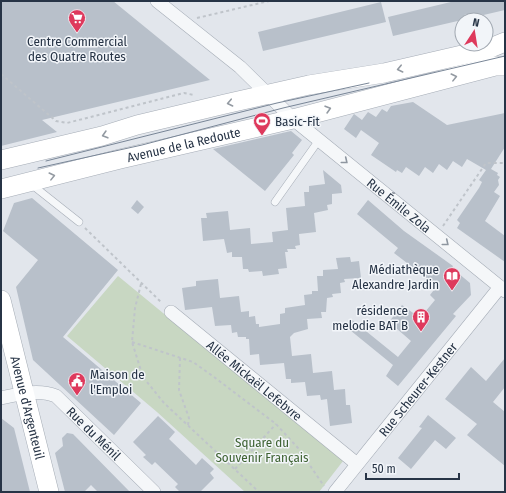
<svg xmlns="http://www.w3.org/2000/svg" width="506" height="493" viewBox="0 0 506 493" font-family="'Fira Sans Condensed',sans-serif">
<rect width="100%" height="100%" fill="#e2e6ec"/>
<path fill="#c8d7c2" d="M 118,276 L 343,461 L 319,492 L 245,492 L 157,412 L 67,336 Z"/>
<path fill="#b8c0ca" d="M 1,1 L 113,1 L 210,80 L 42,120 L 57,132 L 1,146 Z
M 455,1 L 505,1 L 505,10 L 393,36 L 388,17 Z
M 381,2 L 386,22 L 263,51 L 258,32 Z
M 413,102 L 447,125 L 505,113 L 505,147 L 491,169 L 498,173 L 497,175 L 500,177 L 498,180 L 499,185 L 494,192 L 500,196 L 485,221 L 505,236 L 505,262 L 457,228 L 460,223 L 457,220 L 479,188 L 482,182 L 479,180 L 486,170 L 467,159 L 462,167 L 453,161 L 447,170 L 439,164 L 433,173 L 425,167 L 419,176 L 406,167 L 402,173 L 397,170 L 396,172 L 371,155 L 379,143 L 361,130 L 356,138 L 344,129 L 354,114 L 362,120 L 368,112 L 376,117 L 382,109 L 387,112 L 391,106 Z
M 291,131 L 302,140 L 292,153 L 294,155 L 265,191 L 213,149 Z
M 323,170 L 341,185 L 342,193 L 332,194 L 332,204 L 327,205 L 328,210 L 314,213 L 316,232 L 299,234 L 300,245 L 295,246 L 296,249 L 287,249 L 288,252 L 285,252 L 287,268 L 278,269 L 279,274 L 263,276 L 262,271 L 249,272 L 248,269 L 243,269 L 242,257 L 232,257 L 232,252 L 227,253 L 224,239 L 203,241 L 201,218 L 207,218 L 206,213 L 228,211 L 230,230 L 250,228 L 251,244 L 273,242 L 272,232 L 288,230 L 286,208 L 305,206 L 304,192 L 309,192 L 309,186 L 325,184 Z
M 32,198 L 118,270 L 63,337 L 141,403 L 114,435 L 33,360 L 16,287 L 38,260 L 3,231 L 14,203 Z
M 137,200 L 144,207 L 138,214 L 131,208 Z
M 368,200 L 404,231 L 453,266 L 452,268 L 470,283 L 471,295 L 453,314 L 456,316 L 398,386 L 386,376 L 393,365 L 345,326 L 351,319 L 398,357 L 411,341 L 389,322 L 402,305 L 420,318 L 435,300 L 430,295 L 437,286 L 394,253 L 398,248 L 357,214 Z
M 350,257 L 351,262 L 359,261 L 361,278 L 344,279 L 345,282 L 340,283 L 341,293 L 332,294 L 333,297 L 327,298 L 326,312 L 321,312 L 322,318 L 307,319 L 308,329 L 294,333 L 290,337 L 292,356 L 311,354 L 313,373 L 332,371 L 334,390 L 345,389 L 346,405 L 350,405 L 352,423 L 330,426 L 327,399 L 321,400 L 320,395 L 307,396 L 305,382 L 291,383 L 291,379 L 286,379 L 284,363 L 260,365 L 259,354 L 250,355 L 249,339 L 246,339 L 246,337 L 238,337 L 237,332 L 232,333 L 231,325 L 215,326 L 212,307 L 185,310 L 182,288 L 196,286 L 196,281 L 218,279 L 220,298 L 239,296 L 241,312 L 249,311 L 249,317 L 255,316 L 256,324 L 259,324 L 259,327 L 280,324 L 280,314 L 285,313 L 285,308 L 305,305 L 304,295 L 312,294 L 312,291 L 318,291 L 317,276 L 323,276 L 323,270 L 338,269 L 336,258 Z
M 505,358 L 505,387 L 493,402 L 505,412 L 505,466 L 467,435 L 477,424 L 445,399 L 471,367 L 486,381 Z
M 428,415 L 456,438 L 446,449 L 435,440 L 411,469 L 398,458 L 422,428 L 419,427 Z
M 158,416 L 175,432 L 169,439 L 196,465 L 202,458 L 214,469 L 210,473 L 214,478 L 200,492 L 180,492 L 175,487 L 178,484 L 155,462 L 152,465 L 143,457 L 146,455 L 133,442 Z
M 1,418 L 14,428 L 30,492 L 1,492 Z
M 67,433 L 73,434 L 130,492 L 98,492 L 91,485 L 84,492 L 65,492 L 55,453 L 63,446 L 62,438 Z"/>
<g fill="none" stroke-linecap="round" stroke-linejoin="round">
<g stroke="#a6adb7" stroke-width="8">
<path id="lane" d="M 31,184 L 79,222
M 275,202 L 319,140"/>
</g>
<g stroke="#a6adb7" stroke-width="14">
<g id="street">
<path id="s1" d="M 157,1 L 240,67 L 293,119 L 505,291"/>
<path id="s2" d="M 171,312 L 357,464"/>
<path id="s3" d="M 1,398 C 19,394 39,389 56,396 L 154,492"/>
<path id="s4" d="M 335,492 L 500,287"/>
</g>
</g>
<g stroke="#a6adb7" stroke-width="20">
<g id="secondary">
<path d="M 1,160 L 102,136 L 137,125 L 225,104 L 309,85 L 384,73 L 488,49 L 505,42"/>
<path id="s5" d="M 1,189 L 120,159 L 293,119 L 495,66 L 505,66"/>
<path id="s6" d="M 1,300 L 49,492"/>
</g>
</g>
<path stroke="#bfc4ca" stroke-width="2" stroke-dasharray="3 3" stroke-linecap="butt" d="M 197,18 L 269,1
M 1,74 L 56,121 L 67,123 L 184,93 L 194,95
M 443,226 L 486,163 L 505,163
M 85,228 L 162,303
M 141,284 L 135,308 L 132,342 L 143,377 L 164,403 L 259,492
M 132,342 L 193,362 L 214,377 L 276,424 L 298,448 L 324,486
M 180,358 L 179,390 L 189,418 L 188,425
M 235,469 L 276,424"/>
<use href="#lane" stroke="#f5f7f9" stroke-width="7"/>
<use href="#street" stroke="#f5f7f9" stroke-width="13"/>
<use href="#secondary" stroke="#fff" stroke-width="19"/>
<path stroke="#798697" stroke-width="1" d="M 46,161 L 277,103 L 369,83
M 38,168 L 142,145 L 283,108 L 505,56"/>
</g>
<defs><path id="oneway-chevron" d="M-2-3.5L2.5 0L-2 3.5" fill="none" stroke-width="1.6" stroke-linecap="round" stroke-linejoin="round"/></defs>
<g stroke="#939aa2">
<use href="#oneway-chevron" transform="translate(400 69) rotate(167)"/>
<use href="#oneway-chevron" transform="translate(454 77) rotate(-14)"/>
<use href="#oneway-chevron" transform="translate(230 103) rotate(168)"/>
<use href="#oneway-chevron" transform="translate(328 109) rotate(-16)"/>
<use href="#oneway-chevron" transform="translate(105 135) rotate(164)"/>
<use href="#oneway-chevron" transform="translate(52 176) rotate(-14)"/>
</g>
<g stroke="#8e96a0">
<use href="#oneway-chevron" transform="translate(345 161) rotate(39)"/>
<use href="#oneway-chevron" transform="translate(446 243) rotate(39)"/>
</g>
<defs>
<g id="supermarket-pin" transform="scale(0.9)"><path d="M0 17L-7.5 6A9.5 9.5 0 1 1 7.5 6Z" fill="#de395c" stroke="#f2f5f9"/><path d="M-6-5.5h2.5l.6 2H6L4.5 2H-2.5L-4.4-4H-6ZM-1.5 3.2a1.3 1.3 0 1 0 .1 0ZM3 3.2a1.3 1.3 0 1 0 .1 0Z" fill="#fff"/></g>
<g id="stadium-pin" transform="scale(0.9)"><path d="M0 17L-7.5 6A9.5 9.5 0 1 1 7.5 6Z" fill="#de395c" stroke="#f2f5f9"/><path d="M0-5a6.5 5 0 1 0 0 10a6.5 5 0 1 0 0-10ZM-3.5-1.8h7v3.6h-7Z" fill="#fff"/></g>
<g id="library-pin" transform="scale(0.9)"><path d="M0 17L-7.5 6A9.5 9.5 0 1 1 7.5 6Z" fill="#de395c" stroke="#f2f5f9"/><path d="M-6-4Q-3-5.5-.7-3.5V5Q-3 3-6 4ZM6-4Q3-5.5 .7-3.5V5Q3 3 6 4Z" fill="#fff"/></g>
<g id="building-pin" transform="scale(0.9)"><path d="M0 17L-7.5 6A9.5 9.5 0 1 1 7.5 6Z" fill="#de395c" stroke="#f2f5f9"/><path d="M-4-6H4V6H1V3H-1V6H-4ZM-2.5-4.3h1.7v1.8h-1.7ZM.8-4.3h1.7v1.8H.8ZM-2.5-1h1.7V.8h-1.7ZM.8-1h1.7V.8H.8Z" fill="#fff"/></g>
<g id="civic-pin" transform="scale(0.9)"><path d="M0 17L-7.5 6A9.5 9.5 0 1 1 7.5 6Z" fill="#de395c" stroke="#f2f5f9"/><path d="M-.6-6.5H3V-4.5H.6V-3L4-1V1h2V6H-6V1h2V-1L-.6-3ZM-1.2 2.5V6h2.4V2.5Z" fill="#fff"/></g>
</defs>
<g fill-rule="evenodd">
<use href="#supermarket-pin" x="77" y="18"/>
<use href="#stadium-pin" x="262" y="121"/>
<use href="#library-pin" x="452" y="276"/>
<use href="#building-pin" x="421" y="317"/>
<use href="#civic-pin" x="77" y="381"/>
</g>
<g text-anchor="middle" stroke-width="3" stroke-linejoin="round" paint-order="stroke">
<g font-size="13" fill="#273446" stroke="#f2f5f9" text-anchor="start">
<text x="77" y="46" text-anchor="middle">Centre Commercial<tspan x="77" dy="15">des Quatre Routes</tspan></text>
<text x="275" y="126">Basic-Fit</text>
<text x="439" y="274" text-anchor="end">Médiathèque<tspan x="439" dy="15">Alexandre Jardin</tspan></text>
<text x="408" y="315" text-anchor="end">résidence<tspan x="408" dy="15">melodie BAT B</tspan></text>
<text x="90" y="379">Maison de<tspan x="90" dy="15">l'Emploi</tspan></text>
</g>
<g font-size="13" fill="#273446" stroke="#f2f5f9">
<text dy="5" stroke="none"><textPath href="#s5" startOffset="188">Avenue de la Redoute</textPath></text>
<text dy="5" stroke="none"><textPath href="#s1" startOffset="317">Rue Émile Zola</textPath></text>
<text dy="5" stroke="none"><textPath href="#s2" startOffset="108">Allée Mickaël Lefebvre</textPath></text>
<text dy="5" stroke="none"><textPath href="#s4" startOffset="132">Rue Scheurer-Kestner</textPath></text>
<text dy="5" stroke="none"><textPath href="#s6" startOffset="111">Avenue d'Argenteuil</textPath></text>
<text dy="5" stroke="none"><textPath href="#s3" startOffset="109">Rue du Ménil</textPath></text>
</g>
<g font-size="13" fill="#3f6333" stroke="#f2f5f9">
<text x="262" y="447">Square du<tspan x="262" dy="15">Souvenir Français</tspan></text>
</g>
</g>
<rect width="506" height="493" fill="none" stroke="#273446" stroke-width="4"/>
<g transform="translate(474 32) rotate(12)"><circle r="19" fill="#f2f5f9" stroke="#a1a8b1"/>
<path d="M0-3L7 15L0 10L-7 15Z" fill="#de395c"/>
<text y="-6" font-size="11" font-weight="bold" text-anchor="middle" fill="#273446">N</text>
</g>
<path d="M366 473v6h93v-6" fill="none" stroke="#273446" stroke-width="2"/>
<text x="372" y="473" font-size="12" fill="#273446" stroke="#f2f5f9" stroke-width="3" paint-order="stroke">50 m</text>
</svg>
